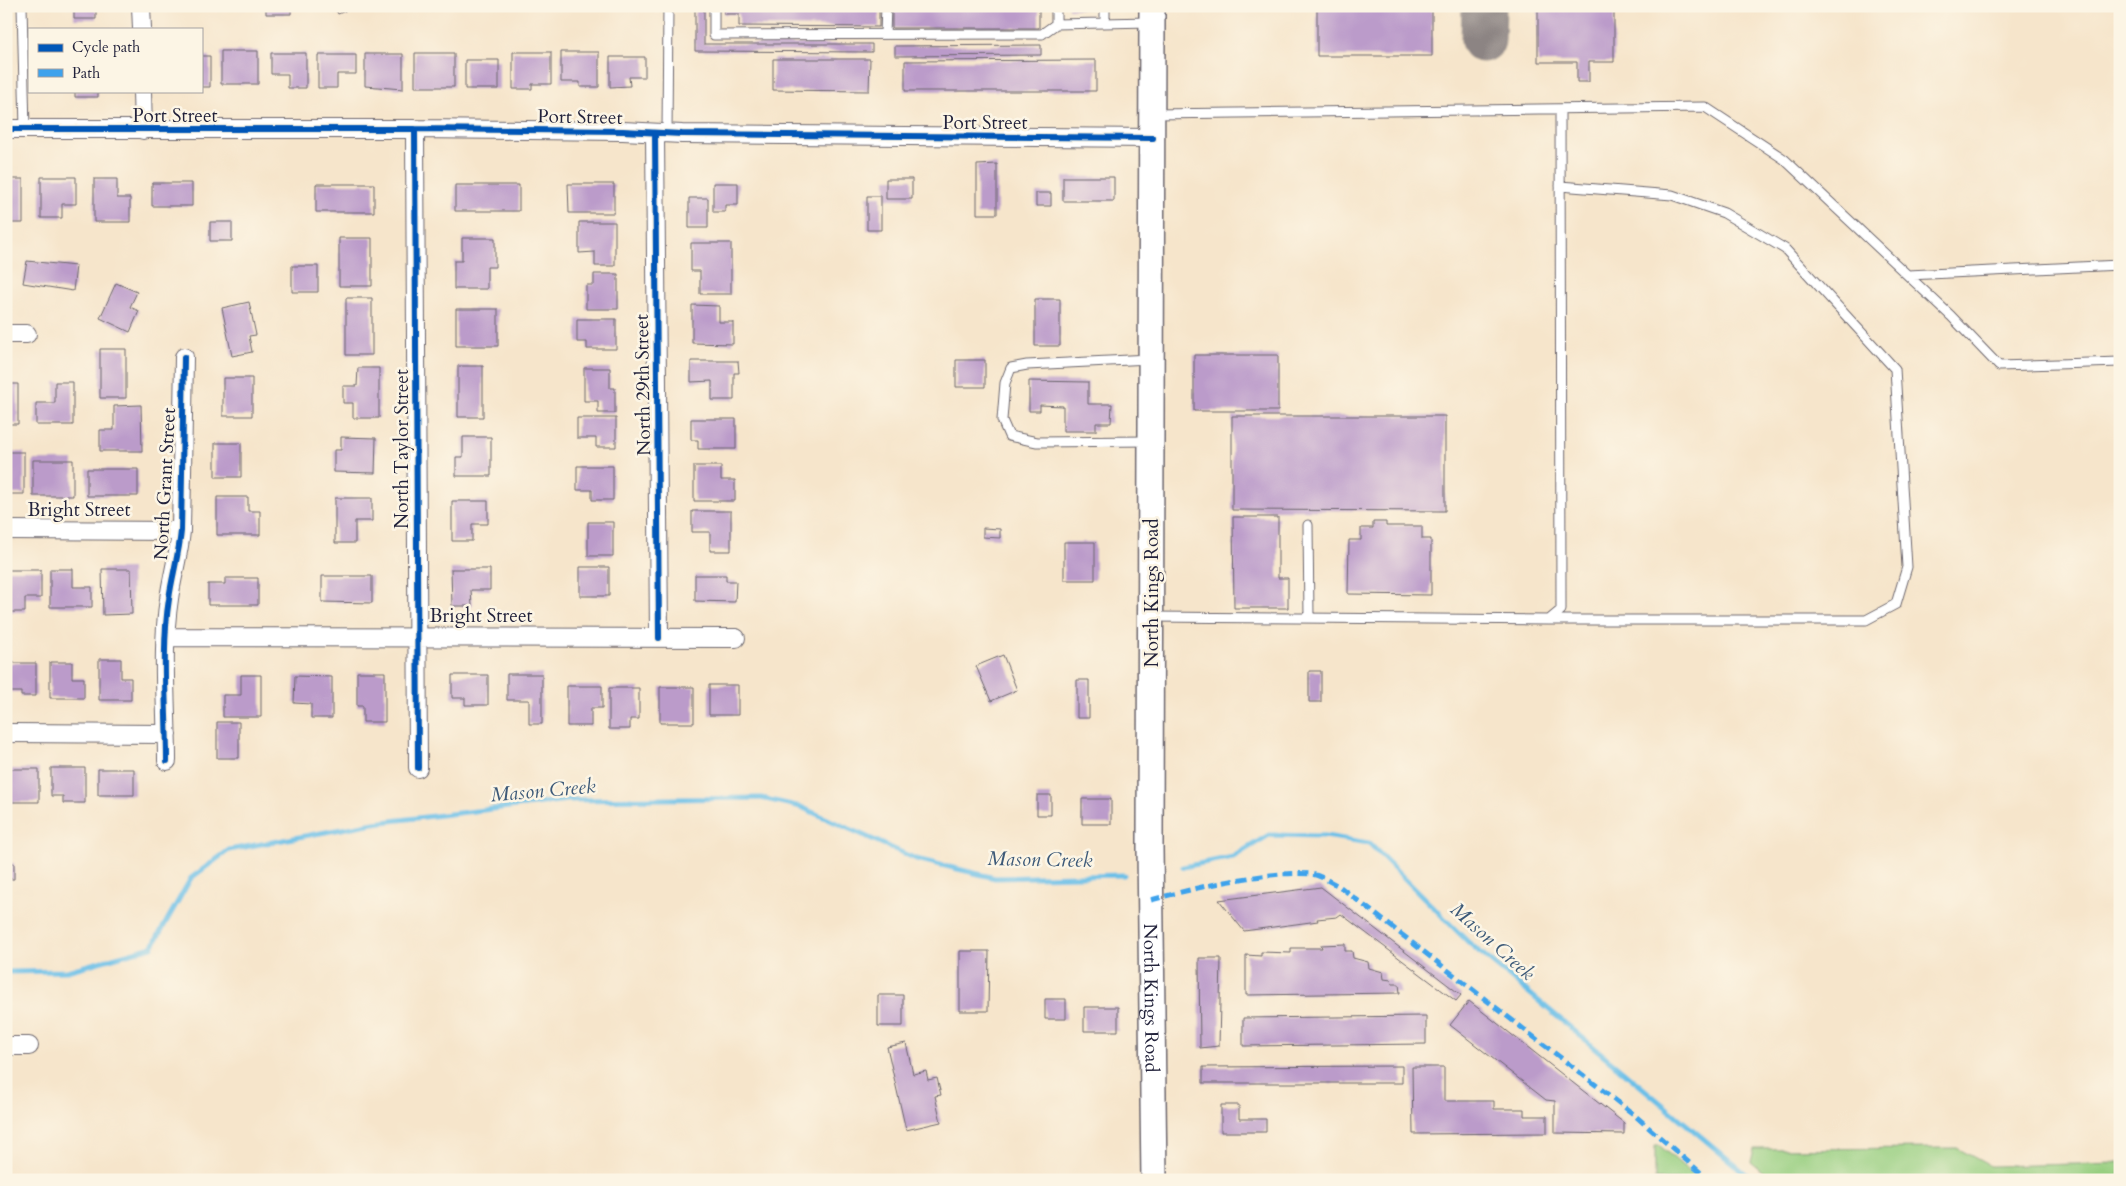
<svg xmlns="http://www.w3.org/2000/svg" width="2126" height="1186" viewBox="0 0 2126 1186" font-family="Cardo,serif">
<rect width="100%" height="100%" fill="#fcf5e5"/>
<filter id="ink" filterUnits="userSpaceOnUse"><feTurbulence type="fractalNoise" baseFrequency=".02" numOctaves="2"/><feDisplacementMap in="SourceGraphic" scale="10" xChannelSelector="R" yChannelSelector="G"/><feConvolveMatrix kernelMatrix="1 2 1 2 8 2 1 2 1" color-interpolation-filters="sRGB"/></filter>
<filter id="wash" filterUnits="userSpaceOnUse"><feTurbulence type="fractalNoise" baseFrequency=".0096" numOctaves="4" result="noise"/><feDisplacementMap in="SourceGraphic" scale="20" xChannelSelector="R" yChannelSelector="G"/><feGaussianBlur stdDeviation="1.12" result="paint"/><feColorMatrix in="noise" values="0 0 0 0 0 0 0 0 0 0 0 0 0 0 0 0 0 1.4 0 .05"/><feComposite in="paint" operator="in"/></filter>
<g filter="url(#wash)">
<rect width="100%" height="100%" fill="#f6e5cb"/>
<path fill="#98cf81" stroke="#5d785e" d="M 1655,1146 L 1660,1146 L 1699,1180 L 1655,1180 Z
M 1957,1148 L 1990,1166 L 2120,1163 L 2120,1180 L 1773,1180 L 1751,1162 L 1754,1149 Z"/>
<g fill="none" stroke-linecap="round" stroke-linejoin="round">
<path stroke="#6cc0e8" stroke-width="5" d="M 1183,867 L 1233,857 L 1269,835 L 1325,836 L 1369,843 L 1468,942 L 1753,1180
M 6,972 L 67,971 L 152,947 L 191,878 L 229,850 L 374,823 L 568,800 L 761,798 L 801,807 L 916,859 L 995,878 L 1124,875"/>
<path stroke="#8c8483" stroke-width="45" d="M 1483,40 L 1484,6"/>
</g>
<g id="blocks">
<path fill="#bb9bca" d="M 74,6 L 96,6 L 96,19 L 74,19 Z
M 266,6 L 291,6 L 291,14 L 266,14 Z
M 334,6 L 356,6 L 338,14 Z
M 695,6 L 704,6 L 704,44 L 872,44 L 872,52 L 695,51 Z
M 724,6 L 879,6 L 879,27 L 739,26 L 739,14 L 724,14 Z
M 892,6 L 1039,6 L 1039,28 L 892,28 Z
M 1068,6 L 1089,6 L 1089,9 L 1068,9 Z
M 1317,6 L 1432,6 L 1432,56 L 1317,56 Z
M 1538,6 L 1614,6 L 1614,62 L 1589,62 L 1589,82 L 1577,82 L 1577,62 L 1538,62 Z
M 1041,45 L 1041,55 L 895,56 L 895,46 Z
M 221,51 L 258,51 L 258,84 L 221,84 Z
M 513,52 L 551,52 L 551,84 L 532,84 L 532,89 L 513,89 Z
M 561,52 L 599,52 L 599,87 L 580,87 L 580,82 L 561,82 Z
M 271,53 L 306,53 L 306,88 L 288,88 L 288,74 L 271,74 Z
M 415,53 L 454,53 L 454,87 L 415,87 Z
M 365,54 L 403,54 L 403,89 L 365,86 Z
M 318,55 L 356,55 L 356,74 L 337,74 L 337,88 L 318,88 Z
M 201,56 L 210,56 L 210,87 L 201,87 Z
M 610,57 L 645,57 L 645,77 L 629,77 L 630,86 L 610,87 Z
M 773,59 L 870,59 L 869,91 L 773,90 Z
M 465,60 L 499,60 L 499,89 L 465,89 Z
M 1096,60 L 1096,91 L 905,91 L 905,61 Z
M 75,91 L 98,91 L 98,97 L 75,97 Z
M 997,164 L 997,214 L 977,214 L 977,165 Z
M 41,177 L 76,177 L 76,204 L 62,204 L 62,218 L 41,218 Z
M 1063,177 L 1114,177 L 1114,201 L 1063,201 Z
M 6,179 L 23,179 L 23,223 L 6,223 Z
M 94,179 L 117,179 L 117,198 L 130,198 L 130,222 L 94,222 Z
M 886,179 L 912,179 L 912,199 L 886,199 Z
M 152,183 L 192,183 L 192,206 L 152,206 Z
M 713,183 L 738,183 L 738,205 L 725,205 L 725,212 L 713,212 Z
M 316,184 L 374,184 L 374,212 L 316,212 Z
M 568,184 L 614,184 L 614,213 L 569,213 Z
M 455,185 L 519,185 L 519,211 L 455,211 Z
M 1036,193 L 1051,193 L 1051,206 L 1036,206 Z
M 867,196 L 881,196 L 881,230 L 867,230 Z
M 689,198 L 708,198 L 708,228 L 689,228 Z
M 210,222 L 232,222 L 232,241 L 210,241 Z
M 579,222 L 615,222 L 615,266 L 595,266 L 595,252 L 579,253 Z
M 339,238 L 372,238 L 372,286 L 339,286 Z
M 462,238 L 495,238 L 495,267 L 487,267 L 487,289 L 454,289 L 454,261 L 462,261 Z
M 691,243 L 731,243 L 731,294 L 700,294 L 700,271 L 691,271 Z
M 6,256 L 8,256 L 8,276 L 6,276 Z
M 27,261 L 76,266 L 73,291 L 23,283 Z
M 292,266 L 318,266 L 318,292 L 292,292 Z
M 594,274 L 618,274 L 618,309 L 586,309 L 586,285 L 594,285 Z
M 116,283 L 137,292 L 130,307 L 139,311 L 130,332 L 100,318 Z
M 346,298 L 372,298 L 372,355 L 346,355 Z
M 1035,299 L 1060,299 L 1060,346 L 1035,346 Z
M 249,302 L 256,335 L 249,336 L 252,352 L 232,356 L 222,308 Z
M 692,305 L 719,306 L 719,322 L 733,322 L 733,344 L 692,343 Z
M 456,309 L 498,309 L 498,346 L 456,346 Z
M 577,319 L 616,319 L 616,349 L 587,349 L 587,342 L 577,342 Z
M 100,349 L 126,349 L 126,398 L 100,398 Z
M 1194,355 L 1278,355 L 1278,411 L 1194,411 Z
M 956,360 L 985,360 L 985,387 L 956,387 Z
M 691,361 L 738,361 L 739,373 L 734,373 L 734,400 L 712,400 L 712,381 L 691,382 Z
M 458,366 L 483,366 L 483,417 L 458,417 Z
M 358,368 L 379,368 L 379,418 L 353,418 L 353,403 L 343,403 L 343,386 L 357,386 Z
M 584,368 L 610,368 L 610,388 L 615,388 L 615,413 L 598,413 L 598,401 L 584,401 Z
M 223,378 L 252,378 L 252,416 L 223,416 Z
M 1029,381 L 1088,382 L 1088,404 L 1112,404 L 1111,423 L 1096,423 L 1096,431 L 1063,431 L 1063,406 L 1040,405 L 1040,411 L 1029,411 Z
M 55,382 L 73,382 L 73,425 L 36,425 L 36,403 L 55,403 Z
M 6,384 L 18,384 L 18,424 L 6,424 Z
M 141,405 L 142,451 L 100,451 L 100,430 L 114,430 L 114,406 Z
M 1232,416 L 1445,416 L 1445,511 L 1232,510 Z
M 577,418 L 616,418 L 616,447 L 596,447 L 596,438 L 577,438 Z
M 691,419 L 736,419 L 736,449 L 698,449 L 698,440 L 691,440 Z
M 341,437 L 376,438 L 375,473 L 334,472 L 334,450 L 341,450 Z
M 463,437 L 491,437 L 491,476 L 456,476 L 456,457 L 463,457 Z
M 215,443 L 241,443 L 241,477 L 215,477 Z
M 6,452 L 24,452 L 24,494 L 6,494 Z
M 33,460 L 73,460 L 73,496 L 33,496 Z
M 577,466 L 613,466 L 613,500 L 592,500 L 592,490 L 577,490 Z
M 694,466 L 721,466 L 721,480 L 735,480 L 735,501 L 694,501 Z
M 87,469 L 138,469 L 138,496 L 87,496 Z
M 217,497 L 248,497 L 248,511 L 260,511 L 260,535 L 217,535 Z
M 335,498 L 372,498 L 372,521 L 355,521 L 355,543 L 335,543 Z
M 452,501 L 488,501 L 488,524 L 472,524 L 472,541 L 452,541 Z
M 692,511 L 731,511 L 731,551 L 710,551 L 710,532 L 692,532 Z
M 1233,517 L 1278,517 L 1278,578 L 1288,578 L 1288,608 L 1234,608 Z
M 588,522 L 613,522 L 613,556 L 588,556 Z
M 1373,522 L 1386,522 L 1386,526 L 1422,526 L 1422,539 L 1431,539 L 1431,595 L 1348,594 L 1349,540 L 1361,540 L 1361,528 L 1373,528 Z
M 983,528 L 1000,529 L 1000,538 L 983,537 Z
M 1064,542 L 1095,542 L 1095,580 L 1064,580 Z
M 580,567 L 609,567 L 609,596 L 580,596 Z
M 50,569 L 73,569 L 73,587 L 92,587 L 92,607 L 50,607 Z
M 102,569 L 131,569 L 132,614 L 103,615 Z
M 451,569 L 490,569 L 490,590 L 471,590 L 472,606 L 452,606 Z
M 6,570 L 41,570 L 41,598 L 25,598 L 25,612 L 6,612 Z
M 695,575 L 726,575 L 726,581 L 736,581 L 735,602 L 695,601 Z
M 322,576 L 372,576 L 372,603 L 322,602 Z
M 225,578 L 258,578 L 258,605 L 208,605 L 208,584 L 225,584 Z
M 1003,655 L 1017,690 L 991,701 L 976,666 Z
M 99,659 L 121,659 L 121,678 L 131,678 L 131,700 L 99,700 Z
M 50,662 L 72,662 L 72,678 L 84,678 L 84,698 L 50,698 Z
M 6,663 L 36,663 L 36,696 L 21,696 L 21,692 L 6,692 Z
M 1309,671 L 1321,671 L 1321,702 L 1309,702 Z
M 357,672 L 385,672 L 385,722 L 363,722 L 363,706 L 357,706 Z
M 507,674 L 542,674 L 542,724 L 529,724 L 529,700 L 507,700 Z
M 241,675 L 261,675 L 261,717 L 223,717 L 223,695 L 241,695 Z
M 452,675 L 488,675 L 488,705 L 465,705 L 465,698 L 452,698 Z
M 295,676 L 332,677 L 332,718 L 311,718 L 311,704 L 294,703 Z
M 1077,680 L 1089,680 L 1089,718 L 1077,718 Z
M 709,685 L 738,685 L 738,715 L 709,715 Z
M 567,686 L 602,686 L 602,708 L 591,708 L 591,726 L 567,726 Z
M 660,687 L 694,687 L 694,723 L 660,723 Z
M 609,688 L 639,688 L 639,719 L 630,719 L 630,729 L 609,729 Z
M 217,722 L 239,722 L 239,758 L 217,758 Z
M 51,768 L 85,768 L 85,803 L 63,803 L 63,796 L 51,796 Z
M 6,769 L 39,769 L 39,802 L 6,802 Z
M 98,769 L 134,769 L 134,795 L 98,795 Z
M 1037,795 L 1051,795 L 1051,815 L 1037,815 Z
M 1082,799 L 1111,799 L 1111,824 L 1082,824 Z
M 6,863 L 14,863 L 14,879 L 6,879 Z
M 1321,887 L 1461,995 L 1456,1001 L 1341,914 L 1337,917 L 1317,919 L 1318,921 L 1244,931 L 1219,900 Z
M 1345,944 L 1345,951 L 1352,951 L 1353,958 L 1368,962 L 1369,968 L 1383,972 L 1384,979 L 1391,980 L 1392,984 L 1399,984 L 1400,993 L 1246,995 L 1246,955 L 1261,956 L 1261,952 L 1291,953 L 1291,948 L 1322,948 L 1321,945 Z
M 960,951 L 989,951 L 988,1011 L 960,1011 Z
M 1199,958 L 1221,958 L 1219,1046 L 1200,1048 Z
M 878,995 L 903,995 L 903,1026 L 878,1026 Z
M 1045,999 L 1066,999 L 1066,1019 L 1045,1019 Z
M 1469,1001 L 1624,1123 L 1624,1134 L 1555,1133 L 1555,1101 L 1546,1100 L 1450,1025 Z
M 1084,1007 L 1118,1007 L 1118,1031 L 1084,1031 Z
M 1426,1016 L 1426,1044 L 1243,1046 L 1243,1018 Z
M 906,1043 L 913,1074 L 926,1071 L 928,1080 L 937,1078 L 941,1095 L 935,1096 L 941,1122 L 906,1130 L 887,1047 Z
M 1402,1066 L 1402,1083 L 1203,1083 L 1203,1067 Z
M 1412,1067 L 1444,1067 L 1444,1101 L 1494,1101 L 1494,1109 L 1524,1109 L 1524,1116 L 1547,1116 L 1547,1133 L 1413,1134 Z
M 1221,1105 L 1239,1105 L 1239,1119 L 1266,1119 L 1266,1132 L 1221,1132 Z"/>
</g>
</g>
<g filter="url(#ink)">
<use href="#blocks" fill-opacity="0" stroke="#6c666d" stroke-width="1"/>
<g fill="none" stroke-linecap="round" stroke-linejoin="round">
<g stroke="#6c666d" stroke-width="11">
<path id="lane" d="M 22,6 L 25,129
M 714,6 L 714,35 L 1042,34 L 1056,24 L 1150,22
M 1056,6 L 1056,24
M 1105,6 L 1105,23
M 885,34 L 886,6
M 1153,114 L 1705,107 L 1784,159 L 1951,316 L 1999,366 L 2120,362
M 667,133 L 668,6
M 1908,275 L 2120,265
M 1149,441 L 1037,442 L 1009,436 L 1002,420 L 1005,383 L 1011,368 L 1027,365 L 1150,359
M 1308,525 L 1309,618
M 1151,617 L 1549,620 L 1561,610 L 1560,109
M 1549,620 L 1866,620 L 1896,604 L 1907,567 L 1895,369 L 1785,249 L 1724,213 L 1672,195 L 1560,186"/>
</g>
<g stroke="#6c666d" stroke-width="20">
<path id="street" d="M 141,6 L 142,29
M 142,91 L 143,130
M 6,129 L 415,129 L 623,131 L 682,134 L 1153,138
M 415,129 L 418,768
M 655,133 L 659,638
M 6,334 L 27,334
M 6,530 L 181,531
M 166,637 L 736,638
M 6,733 L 167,734
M 167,761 C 167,710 161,649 169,599 C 172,576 179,554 181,531 L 184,357
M 6,1046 L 29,1046"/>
</g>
<g stroke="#6c666d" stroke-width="28">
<g id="secondary">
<path id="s1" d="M 1152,6 L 1150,847 L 1154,1180"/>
</g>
</g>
<use href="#lane" stroke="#fff" stroke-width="9"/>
<use href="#street" stroke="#fff" stroke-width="18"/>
<use href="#secondary" stroke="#fff" stroke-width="25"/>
<path stroke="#3ea2ec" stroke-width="5" stroke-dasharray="10 5" stroke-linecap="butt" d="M 1151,900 C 1195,888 1266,870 1311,874 C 1320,875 1330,882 1339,886 L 1632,1113 L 1709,1180"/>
<g stroke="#fcf5e5" stroke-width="9">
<path id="cycleway" d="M 6,129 L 415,129 L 623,131 L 682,134 L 1153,138
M 415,129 L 418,768
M 655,133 L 659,638
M 167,761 C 167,710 161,649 169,599 C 172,576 179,554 181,531 L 184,357"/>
</g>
<use href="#cycleway" stroke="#0057b8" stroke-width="6"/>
</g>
</g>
<g text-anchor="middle" stroke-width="5" stroke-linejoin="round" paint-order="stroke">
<g font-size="19" fill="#22223b" stroke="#fcf5e5">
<text x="175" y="122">Port Street</text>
<text transform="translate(580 116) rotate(1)" y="7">Port Street</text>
<text x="985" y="129">Port Street</text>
<text transform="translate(642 385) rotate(-91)" y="7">North 29th Street</text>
<text transform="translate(401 449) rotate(-90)" y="7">North Taylor Street</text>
<text transform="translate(164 484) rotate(-87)" y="7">North Grant Street</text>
<text x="79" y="516">Bright Street</text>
<text transform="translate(1151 593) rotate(-90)" y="7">North Kings Road</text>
<text x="481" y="622">Bright Street</text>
<text dy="7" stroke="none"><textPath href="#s1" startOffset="992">North Kings Road</textPath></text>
</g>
<g font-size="20" font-style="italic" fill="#3c5978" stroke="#fcf5e5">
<text transform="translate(543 790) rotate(-5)" y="7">Mason Creek</text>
<text transform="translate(1040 859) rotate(1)" y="7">Mason Creek</text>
<text transform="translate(1493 941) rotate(42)" y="7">Mason Creek</text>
</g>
</g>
<rect width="2126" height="1186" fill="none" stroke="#fcf5e5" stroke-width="25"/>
<rect x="28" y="28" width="175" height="65" fill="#fcf5e5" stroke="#a5a1a1"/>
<rect x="38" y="44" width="25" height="8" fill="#0057b8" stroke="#a5a1a1"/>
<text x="72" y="52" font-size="15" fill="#22223b">Cycle path</text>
<rect x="38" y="69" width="25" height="8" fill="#3ea2ec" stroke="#a5a1a1"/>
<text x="72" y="78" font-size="15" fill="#22223b">Path</text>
</svg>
